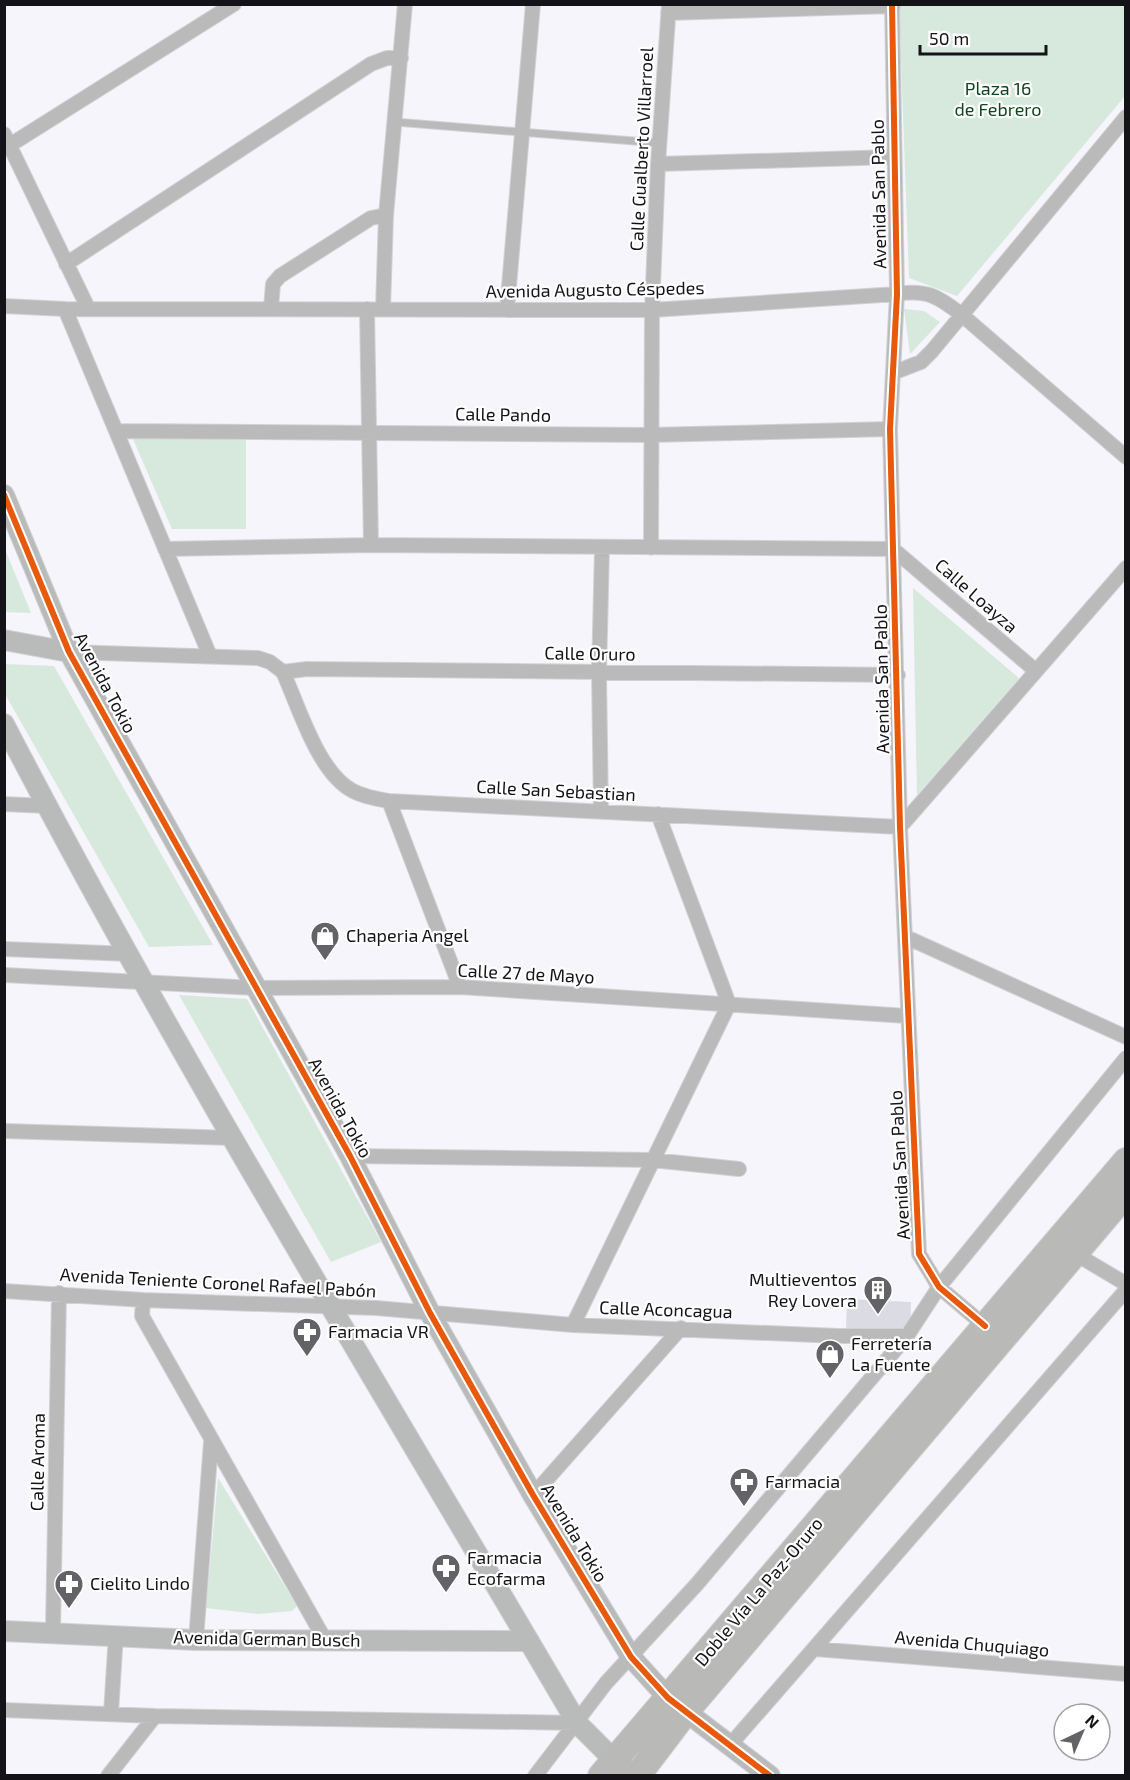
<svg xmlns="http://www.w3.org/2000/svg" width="1130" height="1780" viewBox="0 0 1130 1780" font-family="'Exo 2',sans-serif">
<rect width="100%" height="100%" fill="#f5f5fb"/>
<path fill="#d7e8dc" d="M 899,5 L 1125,5 L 1125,96 L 957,296 L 909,278 Z
M 904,309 L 924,311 L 940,322 L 910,354 Z
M 136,435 L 246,436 L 246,529 L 172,529 L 133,439 Z
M 5,549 L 31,613 L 5,612 Z
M 913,588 L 1019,678 L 917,795 Z
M 4,664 L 54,666 L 213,945 L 149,947 L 5,694 Z
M 179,995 L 247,999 L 381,1242 L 331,1262 Z
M 218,1478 L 297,1606 L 292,1611 L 258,1614 L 206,1608 Z"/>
<path fill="#dbdbe4" d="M 847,1299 L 911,1302 L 910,1332 L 846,1329 Z"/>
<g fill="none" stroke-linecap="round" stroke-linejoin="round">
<g stroke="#d2d2d6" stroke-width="9">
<path id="lane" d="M 395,122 L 659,143"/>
</g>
<g stroke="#d2d2d6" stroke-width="16">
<path id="street" d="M 892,4 L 897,294 L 890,429 L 900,827 L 919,1254 L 939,1287 L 985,1326
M 668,13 L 893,6
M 4,134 L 88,308
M 10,145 L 234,4
M 658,164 L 893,157
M 66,264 L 371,64 L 387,58 L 401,58
M 4,306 L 65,309 L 652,310 L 897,294 C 927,289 939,297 962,315 L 1126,457
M 271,308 L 273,284 L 280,276 L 371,218 L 386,215
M 65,309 L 210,656
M 367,309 L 371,545
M 383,309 L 386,215 L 405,4
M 507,310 L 533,4
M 895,372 L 921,362 L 932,351 L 1126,117
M 116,431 L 650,435 L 890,429
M 651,548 L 652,310 L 658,164 L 669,4
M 165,549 L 371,545 L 893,549 L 1036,671
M 69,652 L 258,658 L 270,662 L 283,672 C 299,707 318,773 353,791 C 364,797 377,799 389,801 L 900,827 L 1126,568
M 283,672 L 307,669 L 898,675
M 389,801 L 460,987
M 4,804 L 47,806
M 601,812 L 599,673 L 602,548
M 906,937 L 1126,1037
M 4,949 L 130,954
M 4,975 L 256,988 L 460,987 L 907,1016
M 4,1131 L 233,1138
M 350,1156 L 652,1160 L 739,1169
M 1074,1253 L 1126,1284
M 4,1291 L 143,1300 L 376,1308 L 573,1325 L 839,1336 L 907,1336 L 939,1287 L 1126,1058
M 143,1300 L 142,1316 L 325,1640
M 573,1325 L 729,1004 L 658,814
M 533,1495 L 681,1328
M 53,1631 L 59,1293
M 196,1640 L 211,1442
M 815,1649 L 1126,1674
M 4,1710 L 155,1716 L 577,1723
M 111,1713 L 116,1634
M 730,1745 L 1126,1290
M 108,1776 L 155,1716
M 535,1776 L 606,1683 L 697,1584 L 907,1336"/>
</g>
<g stroke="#d2d2d6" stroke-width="22">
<path id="secondary" d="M 4,495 L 69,652 L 350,1156 L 430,1313 L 533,1495 L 631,1657 L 668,1698 L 770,1776
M 4,640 L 69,652
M 4,724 C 181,1065 383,1392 577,1723 L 614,1760 L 635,1776
M 4,1631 L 196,1640 L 529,1641"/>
</g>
<g stroke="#d2d2d6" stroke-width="28">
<path id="highway" d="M 601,1776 L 1126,1161
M 637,1776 L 687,1710 L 1126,1193"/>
</g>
<use href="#lane" stroke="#bababa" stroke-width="7"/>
<use href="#street" stroke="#bababa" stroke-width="14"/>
<use href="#secondary" stroke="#b9baba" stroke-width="20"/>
<use href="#highway" stroke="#b9b9b8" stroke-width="26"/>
<g stroke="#fff" stroke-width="10">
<path id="cycleway" d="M 892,4 L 897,294 L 890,429 L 900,827 L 919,1254 L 939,1287 L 985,1326
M 4,495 L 69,652 L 350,1156 L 430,1313 L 533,1495 L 631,1657 L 668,1698 L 770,1776"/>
</g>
<use href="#cycleway" stroke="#e8590c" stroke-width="6"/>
</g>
<defs>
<g id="shop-pin" transform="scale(1.5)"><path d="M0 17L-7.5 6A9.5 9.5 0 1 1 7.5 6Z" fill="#636367" stroke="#fff"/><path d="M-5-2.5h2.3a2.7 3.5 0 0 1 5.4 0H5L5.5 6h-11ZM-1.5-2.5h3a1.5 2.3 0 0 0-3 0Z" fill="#fff"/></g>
<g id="building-pin" transform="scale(1.5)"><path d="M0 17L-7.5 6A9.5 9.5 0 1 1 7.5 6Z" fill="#636367" stroke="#fff"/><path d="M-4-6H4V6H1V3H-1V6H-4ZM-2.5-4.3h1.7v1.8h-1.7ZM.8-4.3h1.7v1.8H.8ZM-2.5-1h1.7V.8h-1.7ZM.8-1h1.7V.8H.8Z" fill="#fff"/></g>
<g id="pharmacy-pin" transform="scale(1.5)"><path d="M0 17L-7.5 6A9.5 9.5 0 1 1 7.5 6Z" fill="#636367" stroke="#fff"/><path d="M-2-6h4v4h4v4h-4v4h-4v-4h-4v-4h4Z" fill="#fff"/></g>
</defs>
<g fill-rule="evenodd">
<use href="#shop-pin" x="325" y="936"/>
<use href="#building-pin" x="878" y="1290"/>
<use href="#pharmacy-pin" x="307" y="1332"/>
<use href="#shop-pin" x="830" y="1354"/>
<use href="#pharmacy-pin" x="744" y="1482"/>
<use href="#pharmacy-pin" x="446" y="1568"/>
<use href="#pharmacy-pin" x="69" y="1584"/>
</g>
<g text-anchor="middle" stroke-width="4.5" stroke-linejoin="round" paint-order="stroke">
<g font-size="18" fill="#0d461d" stroke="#fff">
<text x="998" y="95">Plaza 16<tspan x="998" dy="21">de Febrero</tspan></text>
</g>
<g font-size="18" fill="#141418" stroke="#fff">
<text transform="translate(642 149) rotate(-87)" y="6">Calle Gualberto Villarroel</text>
<text transform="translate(879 194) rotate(-91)" y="6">Avenida San Pablo</text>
<text transform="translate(595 290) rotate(-1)" y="6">Avenida Augusto Céspedes</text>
<text transform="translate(503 415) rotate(1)" y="6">Calle Pando</text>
<text transform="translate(976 596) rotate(41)" y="6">Calle Loayza</text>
<text transform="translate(590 654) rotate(1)" y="6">Calle Oruro</text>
<text transform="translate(882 679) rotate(-91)" y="6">Avenida San Pablo</text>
<text transform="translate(105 683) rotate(62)" y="6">Avenida Tokio</text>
<text transform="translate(556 791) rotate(3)" y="6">Calle San Sebastian</text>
<text transform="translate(526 974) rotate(3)" y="6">Calle 27 de Mayo</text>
<text transform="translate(340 1108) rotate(61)" y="6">Avenida Tokio</text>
<text transform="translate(900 1165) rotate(-93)" y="6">Avenida San Pablo</text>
<text transform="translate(218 1283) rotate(3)" y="6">Avenida Teniente Coronel Rafael Pabón</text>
<text transform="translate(666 1310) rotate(2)" y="6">Calle Aconcagua</text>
<text transform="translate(38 1462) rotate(-89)" y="6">Calle Aroma</text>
<text transform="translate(574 1533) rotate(59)" y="6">Avenida Tokio</text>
<text transform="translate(759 1592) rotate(-50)" y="6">Doble Vía La Paz-Oruro</text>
<text transform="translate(267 1639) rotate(1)" y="6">Avenida German Busch</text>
<text transform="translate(972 1644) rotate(5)" y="6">Avenida Chuquiago</text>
</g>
<g font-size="18" fill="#141418" stroke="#fff" text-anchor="start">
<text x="346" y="942">Chaperia Angel</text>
<text x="857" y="1286" text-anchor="end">Multieventos<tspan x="857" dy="21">Rey Lovera</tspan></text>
<text x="328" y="1338">Farmacia VR</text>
<text x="851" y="1350">Ferretería<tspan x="851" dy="21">La Fuente</tspan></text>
<text x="765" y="1488">Farmacia</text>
<text x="467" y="1564">Farmacia<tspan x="467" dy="21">Ecofarma</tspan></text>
<text x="90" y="1590">Cielito Lindo</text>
</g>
</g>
<rect width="1130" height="1780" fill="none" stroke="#141418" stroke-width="12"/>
<g transform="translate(1082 1732) rotate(44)"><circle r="28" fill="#ffffff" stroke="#a1a1a3" stroke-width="1.5"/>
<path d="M0-4.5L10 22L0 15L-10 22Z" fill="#636367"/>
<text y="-9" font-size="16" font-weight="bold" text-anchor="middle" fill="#141418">N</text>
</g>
<path d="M920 45v9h126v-9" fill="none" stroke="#141418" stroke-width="3"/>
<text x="929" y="45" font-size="18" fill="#141418" stroke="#ffffff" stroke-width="4.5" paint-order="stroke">50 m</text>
</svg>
